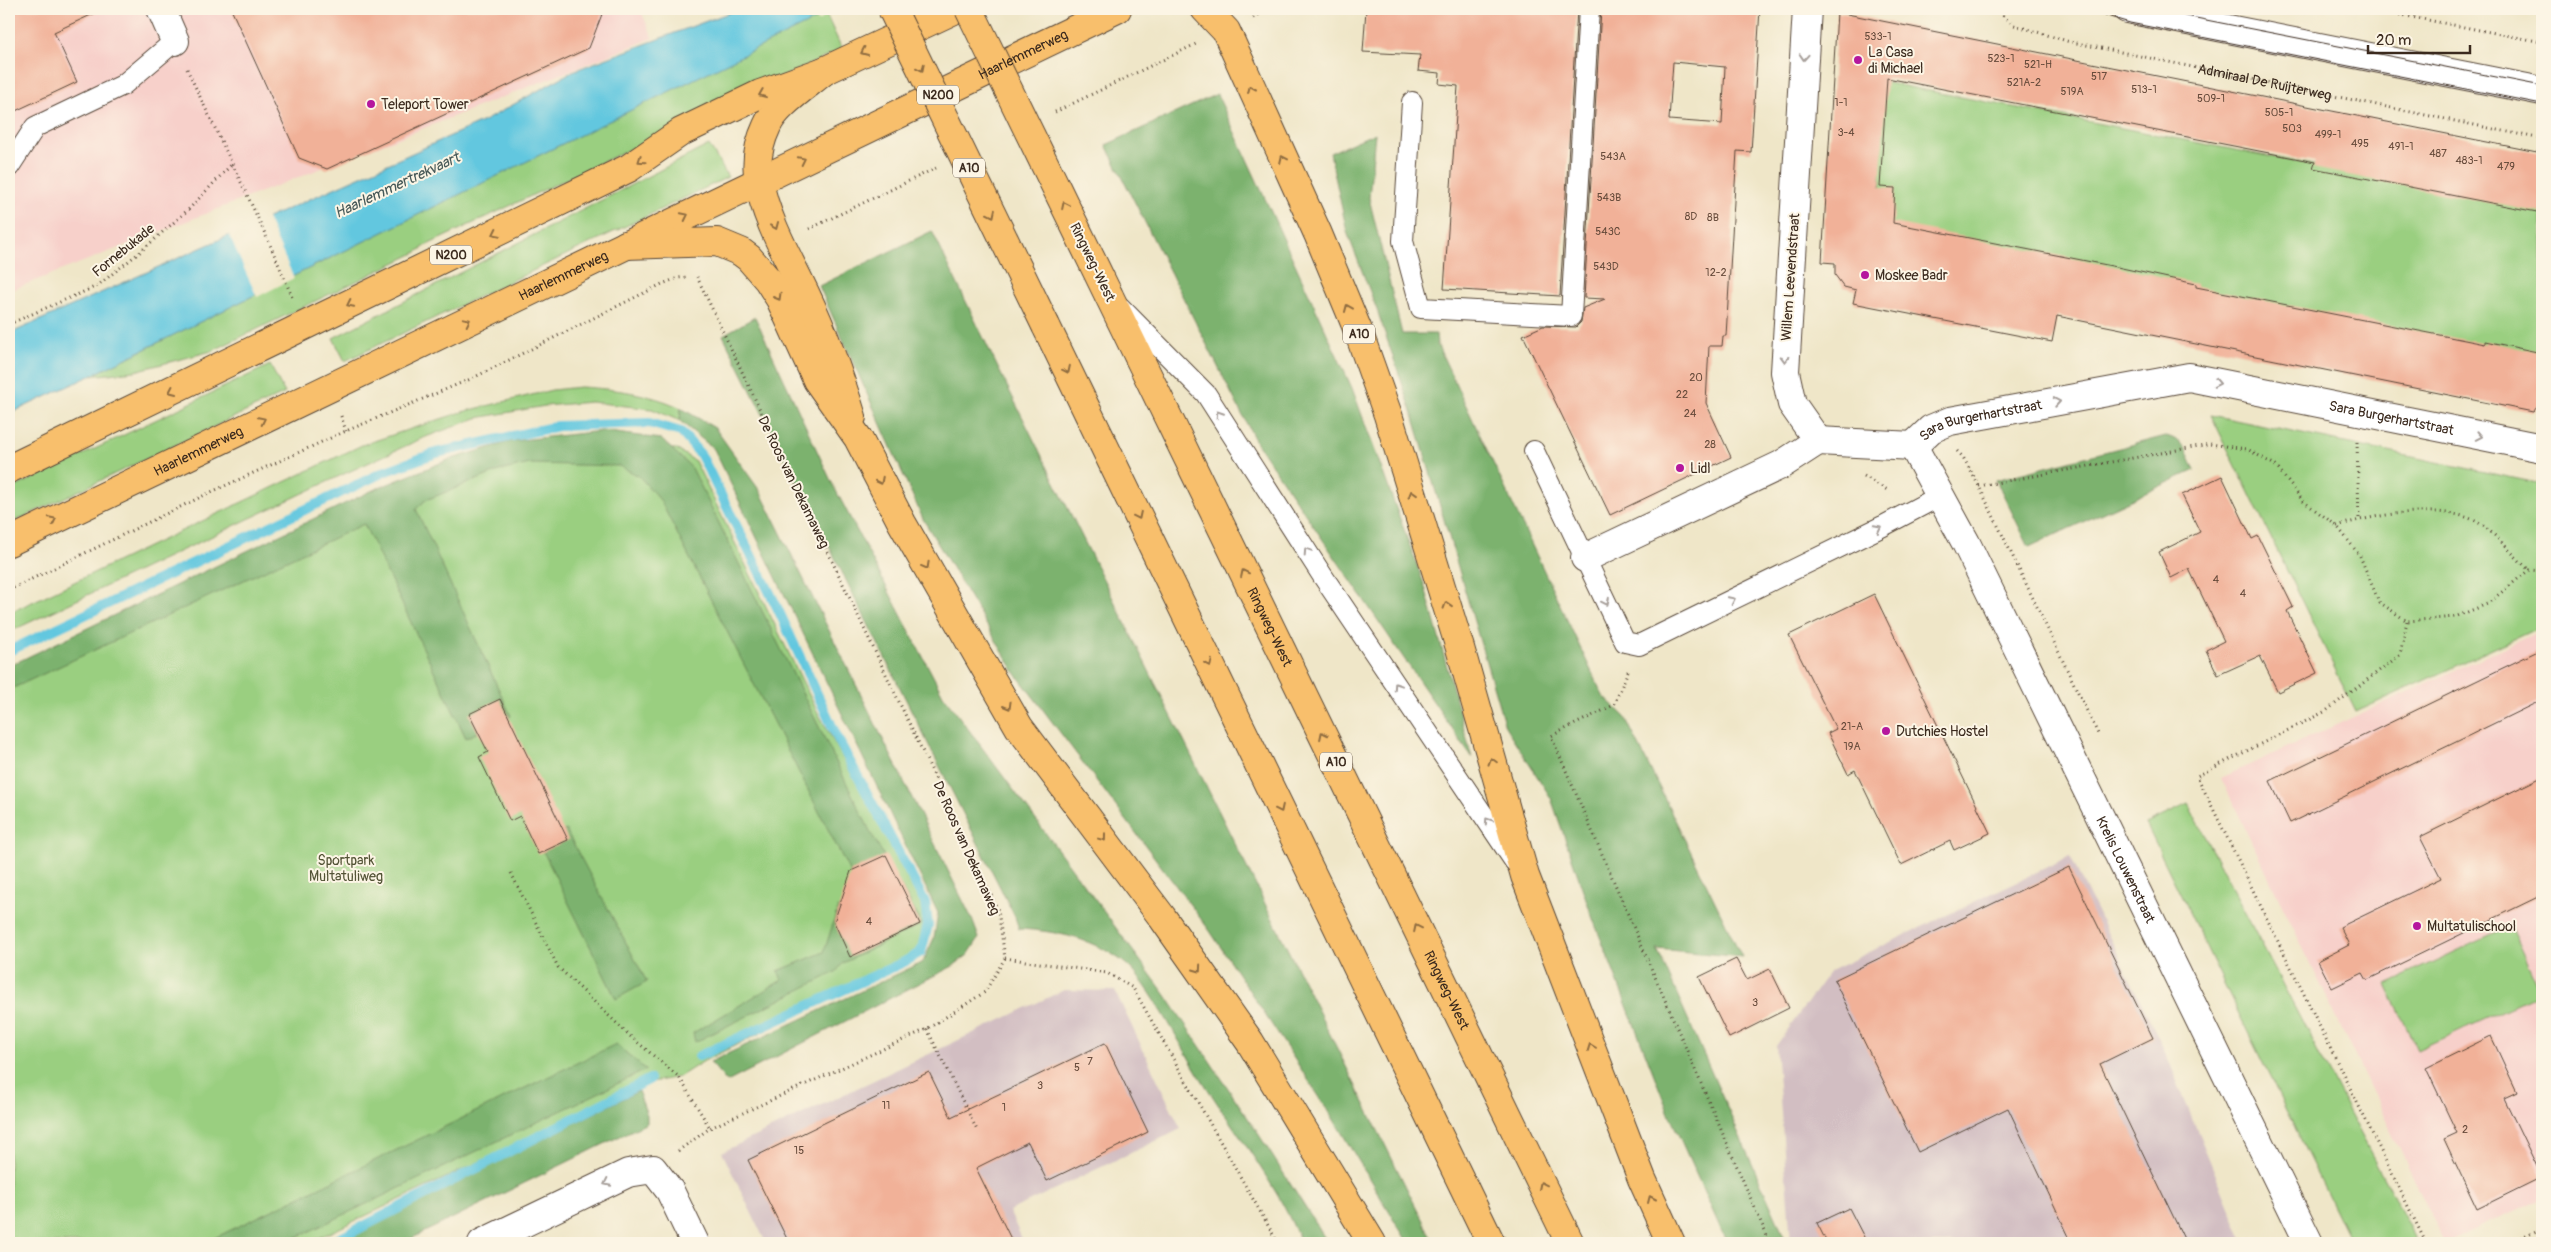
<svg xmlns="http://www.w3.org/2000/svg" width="2551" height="1252" viewBox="0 0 2551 1252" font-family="Pangolin,sans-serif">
<rect width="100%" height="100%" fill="#fcf5e5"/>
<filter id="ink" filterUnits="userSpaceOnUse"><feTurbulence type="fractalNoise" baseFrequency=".02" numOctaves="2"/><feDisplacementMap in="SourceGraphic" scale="10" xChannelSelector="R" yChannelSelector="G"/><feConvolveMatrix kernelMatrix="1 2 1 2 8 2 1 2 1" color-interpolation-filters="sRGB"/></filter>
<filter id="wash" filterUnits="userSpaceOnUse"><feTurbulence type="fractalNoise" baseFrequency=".0096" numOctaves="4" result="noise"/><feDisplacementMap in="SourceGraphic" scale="20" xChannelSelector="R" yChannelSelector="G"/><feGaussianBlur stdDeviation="1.12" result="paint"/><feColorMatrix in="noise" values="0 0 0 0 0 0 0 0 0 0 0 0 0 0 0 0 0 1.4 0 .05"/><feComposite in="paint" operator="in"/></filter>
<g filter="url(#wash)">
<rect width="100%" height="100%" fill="#efe6c8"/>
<path fill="#f7d0ca" d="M 9,9 L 640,9 L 653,38 L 9,291 Z
M 2542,630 L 2542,1198 L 2445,1243 L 2221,778 Z"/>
<path fill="#d2bec2" d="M 2070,856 L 2161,1043 L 2244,1243 L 1791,1243 L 1776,1046 L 1830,971 Z
M 1064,990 L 1115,991 L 1181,1129 L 1009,1211 L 1024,1243 L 766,1243 L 722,1152 Z"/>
<path fill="#9acf80" stroke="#6a7c4f" d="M 826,14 L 842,49 L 427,245 L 417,252 L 212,351 L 135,371 L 90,376 Z
M 1878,81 L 2542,209 L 2542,380 L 1882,248 Z
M 709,145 L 728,177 L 345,361 L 333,338 Z
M 270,365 L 285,393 L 9,524 L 9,490 Z
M 580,387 C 615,389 649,393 681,408 L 680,421 L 652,409 L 591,402 L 545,406 L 477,418 L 423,438 L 346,473 L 9,632 L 9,613 L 362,445 L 462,412 L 552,390 Z
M 2211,415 L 2542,484 L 2542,626 L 2356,712 Z
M 615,447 L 676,449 L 695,461 L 817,711 L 929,914 C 929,942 925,945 904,962 L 704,1061 L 679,1077 L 646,1083 L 308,1243 L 9,1243 L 9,669 L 416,483 Z
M 2188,804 L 2418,1243 L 2351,1243 L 2146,824 Z
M 2510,926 L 2541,993 L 2417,1050 L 2386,984 Z"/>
<path fill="#7bb26e" stroke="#5b6e46" d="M 1217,94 L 1352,388 L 1425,587 L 1472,758 L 1256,442 L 1106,145 Z
M 1375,133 L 1369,198 L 1402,334 L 1436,334 L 1437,344 L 1603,696 L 1625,717 L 1742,957 L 1657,949 L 1787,1243 L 1727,1243 L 1670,1116 L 1593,919 L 1551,798 L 1505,726 L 1414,418 L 1377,310 L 1347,232 L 1330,153 Z
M 932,231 L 998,368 L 1434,1243 L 1408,1243 L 1328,1110 L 1210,931 L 1016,674 L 923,519 L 819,286 Z
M 755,317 L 832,483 L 943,695 L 1165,994 L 1254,1127 L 1328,1243 L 1302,1243 C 1294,1228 1287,1211 1278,1196 C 1253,1153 1223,1114 1197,1072 C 1180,1044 1149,983 1126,964 C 1095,939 1057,931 1019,929 L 1015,917 L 723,335 Z
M 681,408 L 715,428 L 760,491 L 972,919 L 979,938 L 968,955 L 953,966 L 727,1082 L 710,1062 L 923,962 L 934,938 L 938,913 L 714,449 L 680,421 Z
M 602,431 L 661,439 L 692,468 L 870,831 L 922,924 L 843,963 L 836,972 L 695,1042 L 693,1033 L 782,980 L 778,971 L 824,952 L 838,908 L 862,896 L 660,500 L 639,476 L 619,466 L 530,464 L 499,471 L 426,500 L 416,509 L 511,716 L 466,738 L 364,524 L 9,690 L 9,666 L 373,490 L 448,460 L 512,441 Z
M 2166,436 C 2184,440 2188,454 2195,470 L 2029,547 L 1996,480 Z
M 566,830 L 647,982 L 616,999 L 539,843 Z
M 616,1044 L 646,1070 L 285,1243 L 204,1243 Z
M 638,1091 L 647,1115 L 647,1123 L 402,1243 L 334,1243 Z"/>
<path fill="#62c7df" stroke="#4e787e" d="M 739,9 L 837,9 L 90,376 L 9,414 L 9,334 L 486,120 L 573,71 Z"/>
<path fill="#efe6c8" d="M 812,9 L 839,9 L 818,21 Z
M 266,216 L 294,278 L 257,297 L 228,233 Z"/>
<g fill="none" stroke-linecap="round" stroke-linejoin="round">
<path stroke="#62c7df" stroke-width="10" d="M 9,651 L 386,471 L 436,453 L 558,426 L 649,423 L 681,432 L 701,455 L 776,605 L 839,741 L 925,902 L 928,925 L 921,952 L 904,962 L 699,1056
M 331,1243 L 650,1079"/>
</g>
<g id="blocks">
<path fill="#f1b198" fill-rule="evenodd" d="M 9,9 L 104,9 L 54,32 L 77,82 L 9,114 Z
M 231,9 L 604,9 L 589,48 L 327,169 L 299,158 Z
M 1366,9 L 1422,13 L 1422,9 L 1577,9 L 1560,296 L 1444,289 L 1458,86 L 1439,84 L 1440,73 L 1418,71 L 1420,55 L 1363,52 Z
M 1601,9 L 1760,9 L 1751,152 L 1737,151 L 1726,336 L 1723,336 L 1722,346 L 1709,346 L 1706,403 L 1731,457 L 1610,515 L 1523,335 L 1543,326 L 1576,327 L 1581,322 L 1583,308 L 1605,299 L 1584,298 ZM 1673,62 L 1725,67 L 1722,124 L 1669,120 Z
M 1837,12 L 2542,153 L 2542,213 L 2313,168 L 2315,162 L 1887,78 L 1880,187 L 1895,188 L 1893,223 L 2117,267 L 2196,284 L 2196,287 L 2485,344 L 2485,341 L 2542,353 L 2542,401 L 2533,412 L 2057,316 L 2052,342 L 1853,303 L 1856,290 L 1844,287 L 1835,275 L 1835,263 L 1822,262 Z
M 2222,476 L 2252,539 L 2258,536 L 2293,607 L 2287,611 L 2317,673 L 2278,692 L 2260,656 L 2218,675 L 2206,650 L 2224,641 L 2189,569 L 2171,578 L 2159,552 L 2200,532 L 2182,495 Z
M 1874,594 L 1990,833 L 1954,850 L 1950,841 L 1901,865 L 1855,770 L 1848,774 L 1828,733 L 1836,729 L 1789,635 Z
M 2542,649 L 2542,700 L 2290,823 L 2270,781 Z
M 500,699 L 568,840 L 538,854 L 520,816 L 510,821 L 479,757 L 488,752 L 469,714 Z
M 2542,777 L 2542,895 L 2367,980 L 2363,973 L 2332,988 L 2318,961 L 2349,945 L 2340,927 L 2441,878 L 2420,837 Z
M 886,855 L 920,924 L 850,957 L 834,922 L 851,871 Z
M 2069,867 L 2153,1038 L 2100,1064 L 2186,1243 L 2072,1243 L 2008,1108 L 1918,1152 L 1834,980 Z
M 1736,959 L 1747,980 L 1770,969 L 1789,1008 L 1729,1038 L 1699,977 Z
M 2491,1036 L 2517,1092 L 2504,1098 L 2542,1177 L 2477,1209 L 2444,1139 L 2457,1133 L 2426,1068 Z
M 1105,1043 L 1148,1132 L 1047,1181 L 1028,1142 L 976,1168 L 1013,1243 L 789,1243 L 748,1160 L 929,1072 L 951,1117 Z
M 1849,1208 L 1867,1243 L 1827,1243 L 1817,1223 Z"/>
</g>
</g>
<g filter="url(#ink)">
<use href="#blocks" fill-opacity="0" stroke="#564638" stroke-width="1"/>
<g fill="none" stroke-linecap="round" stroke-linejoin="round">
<g stroke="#564638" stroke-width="22">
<path id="service" d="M 1412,102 L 1403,241 L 1421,308 L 1571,316 L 1589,9
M 9,167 L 35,127 L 123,85 L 175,41
M 1120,307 L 1206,394 L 1322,575 L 1515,862
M 1534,451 L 1625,642 L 1639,645 L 1883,526 L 1940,496"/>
</g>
<g stroke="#564638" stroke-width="30">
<g id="minor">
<path d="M 161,9 L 175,41"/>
<path d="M 1807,9 L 1785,372 L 1792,404 L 1818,441"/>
<path d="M 1818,441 L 1913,446"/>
<path id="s2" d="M 1913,446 L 1966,543 L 2309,1243"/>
<path id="s3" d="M 1913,446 L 1931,429 L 1950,421 L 2189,377 L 2542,448"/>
<path d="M 1585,558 L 1781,465 L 1818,441"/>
<path d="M 482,1243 L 628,1173 L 653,1169 L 670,1191 L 695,1243"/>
</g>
</g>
<g stroke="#564638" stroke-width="30">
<path id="tertiary" d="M 2127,9 L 2542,91"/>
</g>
<g stroke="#564638" stroke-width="30">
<g id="primary">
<path d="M 9,469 L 629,168 L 681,132 L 760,94 L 824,71 L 956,9"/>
<path id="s4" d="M 9,542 L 1117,9"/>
</g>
</g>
<g stroke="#564638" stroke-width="30">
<g id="motorway">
<path d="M 1205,9 L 1226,31 L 1318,234 L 1357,328 L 1388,415 L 1460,648 L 1525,876 L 1642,1179 L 1671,1243"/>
<path d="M 824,71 C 808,85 775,106 767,126 C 759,143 755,162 759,181 C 765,218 789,259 805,293 C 824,333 839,374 852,417"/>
<path d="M 626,245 L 717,242 L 741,252 L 749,258 L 768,280 L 780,299 L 817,380 L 858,438 L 902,523 L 1019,727 L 1162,917 L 1250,1042 L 1372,1243"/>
<path id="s5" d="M 1109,296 L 1570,1243"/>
<path d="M 1046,326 L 1491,1243"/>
</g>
</g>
<g stroke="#564638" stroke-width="3" stroke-dasharray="1 4" stroke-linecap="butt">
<path id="s1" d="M 1995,9 L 2014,25 L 2067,41 L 2542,139"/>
<path d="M 2370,9 L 2542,42"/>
<path d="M 1253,18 L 1268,9"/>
<path d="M 187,69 C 222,145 261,219 292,297"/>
<path d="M 1055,112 L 1196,44"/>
<path d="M 809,229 L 936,168"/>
<path d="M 9,324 L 97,286 L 140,252 L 189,209 L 231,165"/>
<path d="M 341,416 L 346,431"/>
<path d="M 2357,442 L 2359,519"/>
<path d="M 1957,451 L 1963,457 L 1979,486 L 2099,736"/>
<path d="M 1864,476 L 1889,491"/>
<path d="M 1979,486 L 2210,444 L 2247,449 L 2275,465 L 2303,501 L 2337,526 L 2360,556 L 2379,602 L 2407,621 L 2455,617 L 2487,604 L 2529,570 L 2542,571"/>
<path d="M 2337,526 C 2373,515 2445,502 2479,523 C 2494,532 2515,557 2529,570"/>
<path d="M 9,590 L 209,493 L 346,431 L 473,378 L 662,284 L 678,278 L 688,277"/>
<path d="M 2407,621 L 2400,655 L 2326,711 L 2197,776 L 2426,1243"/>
<path d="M 1628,671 L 1614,705 L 1551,736 L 1770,1243"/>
<path d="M 511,873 L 558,967 L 630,1036 L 679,1077 L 710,1128"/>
<path d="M 1005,958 L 1107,973 L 1133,988 L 1278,1243"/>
<path d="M 927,1029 L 977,1130"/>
<path d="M 678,1151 L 710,1128 L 927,1029 L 985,992 L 1005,958 L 998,910 L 697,277"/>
<path d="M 2512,1243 L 2542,1228"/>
</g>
<use href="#service" stroke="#fff" stroke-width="20"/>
<use href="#minor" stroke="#fff" stroke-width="28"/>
<use href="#tertiary" stroke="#fff" stroke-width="28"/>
<use href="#primary" stroke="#f8bf6c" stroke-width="28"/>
<use href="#motorway" stroke="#f8bf6c" stroke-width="28"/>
<path stroke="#3b2a1e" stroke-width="1" d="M 2083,9 L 2130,23 L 2542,104
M 2150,9 L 2542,86"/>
<g stroke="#564638" stroke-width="30" stroke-linecap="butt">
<path id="motorway-bridge" d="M 892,9 L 1046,326
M 969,9 L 1109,296"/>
</g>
<use href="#motorway-bridge" stroke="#f8bf6c" stroke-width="28"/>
</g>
<defs><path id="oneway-chevron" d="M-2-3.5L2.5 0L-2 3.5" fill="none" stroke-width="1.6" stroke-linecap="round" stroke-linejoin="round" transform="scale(1.25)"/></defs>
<g stroke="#906d41">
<use href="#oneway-chevron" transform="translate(864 52) rotate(155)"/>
<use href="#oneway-chevron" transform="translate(921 68) rotate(64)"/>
<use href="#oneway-chevron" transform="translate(1251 89) rotate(-114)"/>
<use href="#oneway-chevron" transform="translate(762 94) rotate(158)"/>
<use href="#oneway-chevron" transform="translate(1283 159) rotate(-115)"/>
<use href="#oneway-chevron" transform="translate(641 160) rotate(146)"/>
<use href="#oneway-chevron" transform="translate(802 160) rotate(-26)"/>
<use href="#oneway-chevron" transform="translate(1065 205) rotate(-116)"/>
<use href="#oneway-chevron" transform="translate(992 214) rotate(64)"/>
<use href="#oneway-chevron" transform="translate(685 216) rotate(-26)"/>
<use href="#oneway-chevron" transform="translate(775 226) rotate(67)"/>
<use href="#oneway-chevron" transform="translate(496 233) rotate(154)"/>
<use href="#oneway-chevron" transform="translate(778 297) rotate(60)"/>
<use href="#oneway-chevron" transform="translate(350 304) rotate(154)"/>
<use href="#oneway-chevron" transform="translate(1348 308) rotate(-113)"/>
<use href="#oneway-chevron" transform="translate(467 321) rotate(-26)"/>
<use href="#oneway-chevron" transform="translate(1067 370) rotate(64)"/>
<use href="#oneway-chevron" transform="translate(172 391) rotate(155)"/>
<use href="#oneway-chevron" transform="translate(262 420) rotate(-26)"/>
<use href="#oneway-chevron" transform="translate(880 481) rotate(63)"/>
<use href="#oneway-chevron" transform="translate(1412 494) rotate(-107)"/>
<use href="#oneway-chevron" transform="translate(1138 516) rotate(64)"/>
<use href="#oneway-chevron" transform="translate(53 520) rotate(-26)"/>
<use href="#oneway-chevron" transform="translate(926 566) rotate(61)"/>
<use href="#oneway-chevron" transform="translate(1244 573) rotate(-116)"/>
<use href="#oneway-chevron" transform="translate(1447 605) rotate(-107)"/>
<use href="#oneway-chevron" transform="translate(1209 663) rotate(64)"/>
<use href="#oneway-chevron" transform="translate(1008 706) rotate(60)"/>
<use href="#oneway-chevron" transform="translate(1323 735) rotate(-116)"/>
<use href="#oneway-chevron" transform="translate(1492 761) rotate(-106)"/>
<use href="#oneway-chevron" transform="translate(1280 809) rotate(64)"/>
<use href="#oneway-chevron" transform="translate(1103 838) rotate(53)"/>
<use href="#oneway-chevron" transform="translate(1417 928) rotate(-116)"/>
<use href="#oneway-chevron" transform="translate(1198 969) rotate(55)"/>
<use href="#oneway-chevron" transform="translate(1591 1047) rotate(-111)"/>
<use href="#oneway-chevron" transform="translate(1542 1185) rotate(-116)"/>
<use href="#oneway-chevron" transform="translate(1651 1199) rotate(-114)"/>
</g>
<g stroke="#a79f9a">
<use href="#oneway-chevron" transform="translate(1804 57) rotate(94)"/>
<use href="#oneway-chevron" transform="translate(1785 359) rotate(92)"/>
<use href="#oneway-chevron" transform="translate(2217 383) rotate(11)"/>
<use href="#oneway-chevron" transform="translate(2057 402) rotate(-10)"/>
<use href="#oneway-chevron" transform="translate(1219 414) rotate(-123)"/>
<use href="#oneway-chevron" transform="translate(2479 436) rotate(11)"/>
<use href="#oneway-chevron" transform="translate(1878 528) rotate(-27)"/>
<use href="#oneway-chevron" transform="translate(1307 551) rotate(-123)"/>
<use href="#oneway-chevron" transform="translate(1732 600) rotate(-26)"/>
<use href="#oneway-chevron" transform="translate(1606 602) rotate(64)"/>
<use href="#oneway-chevron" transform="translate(1397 686) rotate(-124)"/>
<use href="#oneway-chevron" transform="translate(1488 821) rotate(-124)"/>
<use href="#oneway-chevron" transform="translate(607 1183) rotate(154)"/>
</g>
</g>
<g fill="#b5179e" stroke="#fcf5e5" stroke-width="2">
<circle cx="1858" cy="60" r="5"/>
<circle cx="371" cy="104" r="5"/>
<circle cx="1865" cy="275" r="5"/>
<circle cx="1680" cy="468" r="5"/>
<circle cx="1886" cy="731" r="5"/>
<circle cx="2417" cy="926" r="5"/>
</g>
<g text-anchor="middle" stroke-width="4" stroke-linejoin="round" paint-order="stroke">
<g font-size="11" fill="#684c3c">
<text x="1878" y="40">533-1</text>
<text x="2001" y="62">523-1</text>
<text x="2038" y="68">521-H</text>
<text x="2099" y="80">517</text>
<text x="2024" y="86">521A-2</text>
<text x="2144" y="93">513-1</text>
<text x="2072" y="95">519A</text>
<text x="2211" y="102">509-1</text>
<text x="1841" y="106">1-1</text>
<text x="2279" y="116">505-1</text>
<text x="2292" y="132">503</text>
<text x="1846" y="136">3-4</text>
<text x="2328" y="138">499-1</text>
<text x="2360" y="147">495</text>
<text x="2401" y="150">491-1</text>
<text x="2438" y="157">487</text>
<text x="1613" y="160">543A</text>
<text x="2469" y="164">483-1</text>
<text x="2506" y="170">479</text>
<text x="1609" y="201">543B</text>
<text x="1691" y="220">8D</text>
<text x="1713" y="221">8B</text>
<text x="1608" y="235">543C</text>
<text x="1606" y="270">543D</text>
<text x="1716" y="276">12-2</text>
<text x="1696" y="381">20</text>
<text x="1682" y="398">22</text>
<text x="1690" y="417">24</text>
<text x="1710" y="448">28</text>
<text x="2216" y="583">4</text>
<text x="2243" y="597">4</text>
<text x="1852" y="730">21-A</text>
<text x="1852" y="750">19A</text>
<text x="869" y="925">4</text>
<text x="1755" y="1006">3</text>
<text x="1090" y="1065">7</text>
<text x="1077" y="1071">5</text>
<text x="1040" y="1089">3</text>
<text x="886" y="1109">11</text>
<text x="1004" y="1111">1</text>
<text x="2465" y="1133">2</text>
<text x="799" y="1154">15</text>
</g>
<g fill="#fcf5e5" stroke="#75675a" stroke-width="1">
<rect x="917" y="85.5" width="42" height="19" rx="4"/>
<rect x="953" y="158.5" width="32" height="19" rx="4"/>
<rect x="430" y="245.5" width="42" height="19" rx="4"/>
<rect x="1343" y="324.5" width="32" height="19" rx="4"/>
<rect x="1320" y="752.5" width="32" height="19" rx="4"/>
</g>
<g font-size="12" font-weight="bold" fill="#3b2a1e">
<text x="938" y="99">N200</text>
<text x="969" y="172">A10</text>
<text x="451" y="259">N200</text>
<text x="1359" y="338">A10</text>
<text x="1336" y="766">A10</text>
</g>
<g font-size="14" fill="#3b2a1e" stroke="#fcf5e5" text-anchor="start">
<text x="1868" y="57">La Casa<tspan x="1868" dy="16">di Michael</tspan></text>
<text x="381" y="109">Teleport Tower</text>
<text x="1875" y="280">Moskee Badr</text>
<text x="1690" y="473">Lidl</text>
<text x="1896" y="736">Dutchies Hostel</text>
<text x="2427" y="931">Multatulischool</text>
</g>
<g font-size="14" fill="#3b2a1e" stroke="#fcf5e5">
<text dy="5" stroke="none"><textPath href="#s4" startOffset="1125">Haarlemmerweg</textPath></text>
<text dy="5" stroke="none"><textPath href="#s1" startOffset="282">Admiraal De Ruijterweg</textPath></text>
<text transform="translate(123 250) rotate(-39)" y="5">Fornebukade</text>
<text transform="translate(1093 262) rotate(64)" y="5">Ringweg-West</text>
<text dy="5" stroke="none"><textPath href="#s4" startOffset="615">Haarlemmerweg</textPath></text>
<text transform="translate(1790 277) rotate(-86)" y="5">Willem Leevendstraat</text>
<text dy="5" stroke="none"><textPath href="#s3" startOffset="495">Sara Burgerhartstraat</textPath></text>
<text dy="5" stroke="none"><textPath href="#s3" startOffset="75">Sara Burgerhartstraat</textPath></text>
<text dy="5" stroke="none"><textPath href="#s4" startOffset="210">Haarlemmerweg</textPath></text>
<text transform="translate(794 482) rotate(64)" y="5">De Roos van Dekamaweg</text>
<text dy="5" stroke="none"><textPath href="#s5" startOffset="368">Ringweg-West</textPath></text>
<text transform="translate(967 848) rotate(66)" y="5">De Roos van Dekamaweg</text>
<text dy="5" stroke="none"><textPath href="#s2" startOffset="474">Krelis Louwenstraat</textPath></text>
<text dy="5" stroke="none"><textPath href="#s5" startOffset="772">Ringweg-West</textPath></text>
</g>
<g font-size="14" fill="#535336" stroke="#fcf5e5">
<text x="346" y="865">Sportpark<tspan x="346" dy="16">Multatuliweg</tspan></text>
</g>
<g font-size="15" font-style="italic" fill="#475958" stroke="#fcf5e5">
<text transform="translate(397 185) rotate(-25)" y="5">Haarlemmertrekvaart</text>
</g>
</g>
<rect width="2551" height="1252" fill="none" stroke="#fcf5e5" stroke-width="30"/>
<path d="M2368 45v8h102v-8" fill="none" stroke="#3b2a1e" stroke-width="2.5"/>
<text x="2376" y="45" font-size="15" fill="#3b2a1e" stroke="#fcf5e5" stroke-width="4" paint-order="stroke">20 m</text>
</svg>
